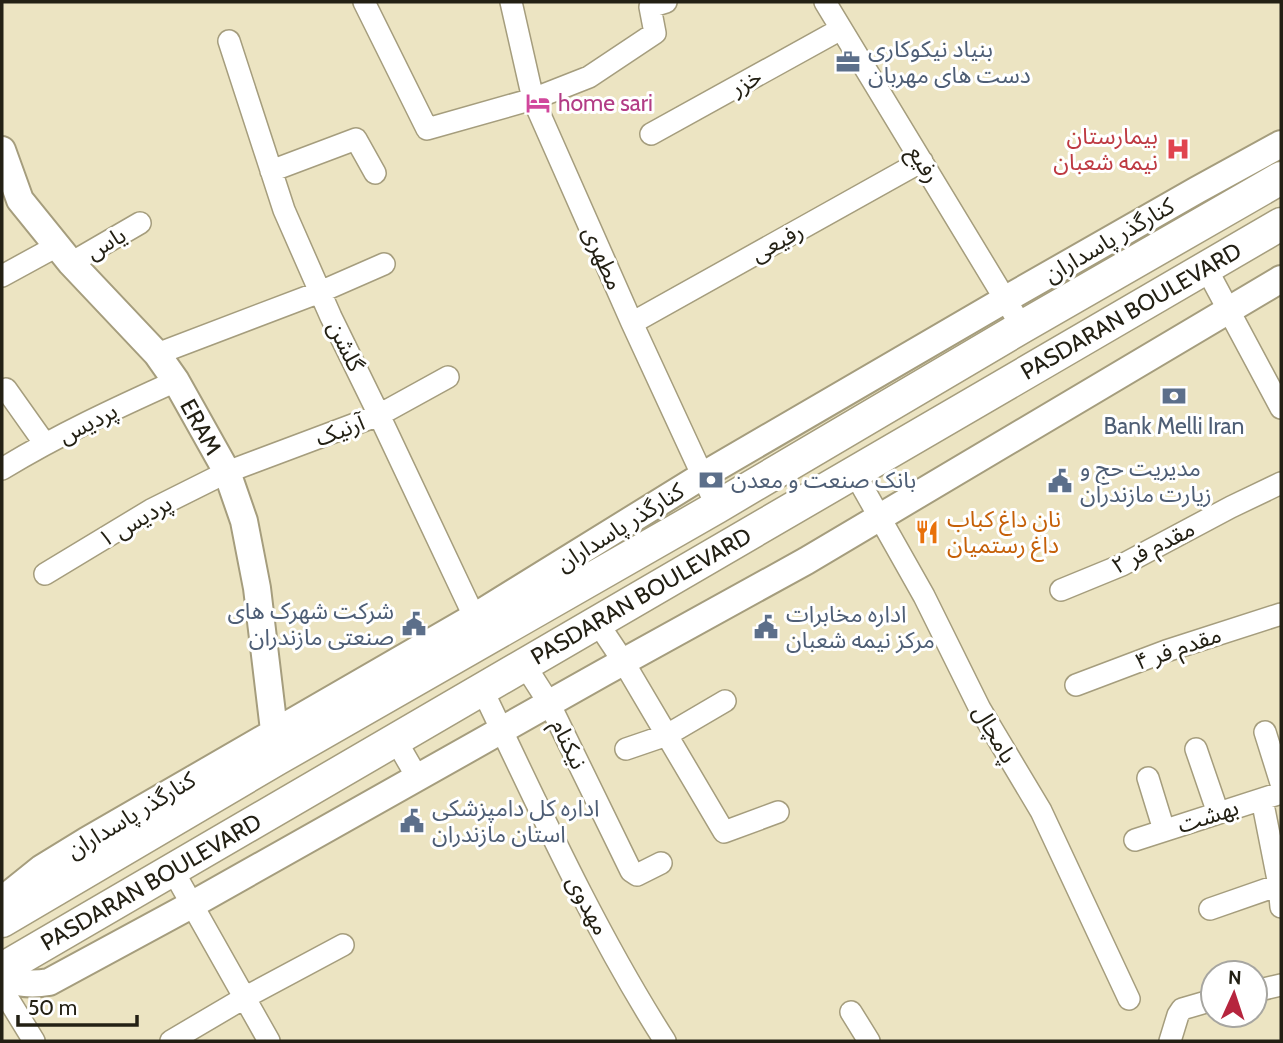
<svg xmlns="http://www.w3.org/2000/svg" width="1283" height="1043" viewBox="0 0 1283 1043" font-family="Cabin,'Noto Sans Arabic',sans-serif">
<rect width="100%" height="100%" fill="#ece4c2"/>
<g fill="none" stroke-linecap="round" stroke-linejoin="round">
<g stroke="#a59d7d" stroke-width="24">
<path id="minor" d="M 364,2 L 427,129 L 533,99 L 589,77 L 655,33 L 650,7 L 666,2
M 511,2 L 533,99 L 632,323 L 717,507
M 825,2 L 1022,327
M 229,41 L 284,210 L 331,317 L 379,415 L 481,631
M 651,134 L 841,29
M 271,171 L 356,139 L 375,173
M 71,263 L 140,223
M 1206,268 L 1281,408
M 2,276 L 57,246
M 632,323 L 922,161
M 157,354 L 320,292 L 384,264
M 6,389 L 45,444
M 2,469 C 58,435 116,408 176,381
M 854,472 L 924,596 L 980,709 L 1041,811 L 1129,999
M 45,574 L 151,510 L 227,472 L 379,415 L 448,377
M 1061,590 L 1122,565 L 1231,507 L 1281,483
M 597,622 L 623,661 L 724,832 L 778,812
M 524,664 L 549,703 L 631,871 L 637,875 L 661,863
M 1076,685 L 1166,651 L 1281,614
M 482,689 C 539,808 594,930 665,1041
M 1265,732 L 1281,783
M 395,739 L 417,777
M 626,749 L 667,735 L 725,701
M 1196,749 L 1218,813
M 1148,778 L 1164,830
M 1262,799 L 1279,885 L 1281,907
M 1135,840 L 1281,793
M 172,869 L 269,1041
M 1210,909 L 1279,885
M 2,989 L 34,1041
M 1255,991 L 1281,985
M 851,1012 L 869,1041
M 171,1041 L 244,998 L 343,945
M 1170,1041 L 1178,1015 L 1182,1009 L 1213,1000"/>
</g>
<g stroke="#a59d7d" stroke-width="30">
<path id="major" d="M 2,150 L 20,200 L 71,263 L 157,354 L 176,381 L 227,472 L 244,521 L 257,588 L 276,747
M 2,900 L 42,868 L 86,841 L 474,617 L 702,476 L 1006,299 L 1197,190 L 1281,144
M 2,978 C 18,984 32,985 49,982 L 193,904 L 603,673 L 806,561 L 1281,279"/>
</g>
<g stroke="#a59d7d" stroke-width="35">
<path id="highway" d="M 2,921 L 277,759 L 717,507 L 1022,327 L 1281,178
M 2,969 L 1281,224"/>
</g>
<use href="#minor" stroke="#fff" stroke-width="21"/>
<use href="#major" stroke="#fff" stroke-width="26"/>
<use href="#highway" stroke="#fff" stroke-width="32"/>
</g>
<defs>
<g id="office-bare" transform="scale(1.89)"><path d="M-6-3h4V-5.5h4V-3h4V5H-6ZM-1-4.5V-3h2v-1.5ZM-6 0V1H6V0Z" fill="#5c6f8a" stroke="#fff" stroke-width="2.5" paint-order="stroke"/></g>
<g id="hotel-bare" transform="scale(1.89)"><path d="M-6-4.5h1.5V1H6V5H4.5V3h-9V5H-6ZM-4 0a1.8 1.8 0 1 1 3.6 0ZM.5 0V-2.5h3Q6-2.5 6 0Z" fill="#d1479c" stroke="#fff" stroke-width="2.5" paint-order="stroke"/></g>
<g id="hospital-bare" transform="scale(1.89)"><path d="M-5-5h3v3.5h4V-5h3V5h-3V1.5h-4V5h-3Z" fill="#e0444e" stroke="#fff" stroke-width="2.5" paint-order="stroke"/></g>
<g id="bank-bare" transform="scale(1.89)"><path d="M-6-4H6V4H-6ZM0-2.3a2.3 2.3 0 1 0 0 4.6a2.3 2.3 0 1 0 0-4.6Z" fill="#5c6f8a" stroke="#fff" stroke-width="2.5" paint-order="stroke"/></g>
<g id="civic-bare" transform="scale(1.89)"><path d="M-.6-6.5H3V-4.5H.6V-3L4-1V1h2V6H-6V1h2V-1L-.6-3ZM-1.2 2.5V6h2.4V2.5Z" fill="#5c6f8a" stroke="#fff" stroke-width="2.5" paint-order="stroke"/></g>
<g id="restaurant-bare" transform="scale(1.89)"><path d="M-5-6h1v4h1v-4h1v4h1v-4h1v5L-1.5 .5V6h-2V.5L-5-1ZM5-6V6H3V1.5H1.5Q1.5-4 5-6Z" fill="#e8710a" stroke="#fff" stroke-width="2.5" paint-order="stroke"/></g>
</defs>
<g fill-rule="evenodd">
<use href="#office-bare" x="848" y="62"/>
<use href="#hotel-bare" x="538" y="103"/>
<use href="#hospital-bare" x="1178" y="149"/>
<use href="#bank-bare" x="1174" y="396"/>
<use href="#bank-bare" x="711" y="480"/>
<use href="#civic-bare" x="1060" y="481"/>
<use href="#restaurant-bare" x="927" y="532"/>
<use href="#civic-bare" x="414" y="624"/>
<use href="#civic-bare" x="766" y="627"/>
<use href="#civic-bare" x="412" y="821"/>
</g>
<g text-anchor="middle" stroke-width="6" stroke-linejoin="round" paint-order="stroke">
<g font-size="23" fill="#4e5e75" stroke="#fff" text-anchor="start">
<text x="868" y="57">بنیاد نیکوکاری<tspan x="868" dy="26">دست های مهربان</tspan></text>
<text x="1174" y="434" text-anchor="middle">Bank Melli Iran</text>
<text x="1080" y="476">مدیریت حج و<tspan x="1080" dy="26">زیارت مازندران</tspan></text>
<text x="731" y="488">بانک صنعت و معدن</text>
<text x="394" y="619" text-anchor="end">شرکت شهرک های<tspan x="394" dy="26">صنعتی مازندران</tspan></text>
<text x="786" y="622">اداره مخابرات<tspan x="786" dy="26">مرکز نیمه شعبان</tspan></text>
<text x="432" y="816">اداره کل دامپزشکی<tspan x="432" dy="26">استان مازندران</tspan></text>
</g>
<g font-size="23" fill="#232014" stroke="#fff">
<text transform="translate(746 82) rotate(-29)" y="8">خزر</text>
<text transform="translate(924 164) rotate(58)" y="8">رفیع</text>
<text transform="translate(1109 240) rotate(-30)" y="8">کنارگذر پاسداران</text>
<text transform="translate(777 242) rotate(-29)" y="8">رفیعی</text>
<text transform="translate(106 243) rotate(-30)" y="8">یاس</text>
<text transform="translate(603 258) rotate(66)" y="8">مطهری</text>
<text transform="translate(1131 311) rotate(-30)" y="8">PASDARAN BOULEVARD</text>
<text transform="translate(346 346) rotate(64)" y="8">گلشن</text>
<text transform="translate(88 423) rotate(-27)" y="8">پردیس</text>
<text transform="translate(201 427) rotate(61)" y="8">ERAM</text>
<text transform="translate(340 430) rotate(-21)" y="8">آرنیک</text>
<text transform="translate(135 521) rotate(-30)" y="8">پردیس ۱</text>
<text transform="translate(620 527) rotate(-32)" y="8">کنارگذر پاسداران</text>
<text transform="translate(1153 547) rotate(-27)" y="8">مقدم فر ۲</text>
<text transform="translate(641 596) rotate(-30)" y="8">PASDARAN BOULEVARD</text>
<text transform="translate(1178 648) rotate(-19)" y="8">مقدم فر ۴</text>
<text transform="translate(995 734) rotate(60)" y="8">پامچال</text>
<text transform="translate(569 744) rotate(64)" y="8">نیکنام</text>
<text transform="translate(131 815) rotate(-31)" y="8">کنارگذر پاسداران</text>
<text transform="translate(1208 816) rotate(-18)" y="8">بهشت</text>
<text transform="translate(151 882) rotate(-30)" y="8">PASDARAN BOULEVARD</text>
<text transform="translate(588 905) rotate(62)" y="8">مهدوی</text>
</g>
<g font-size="23" fill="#b23c85" stroke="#fff" text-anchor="start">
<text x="558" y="111">home sari</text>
</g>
<g font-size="23" fill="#be3a42" stroke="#fff" text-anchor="end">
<text x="1158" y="144">بیمارستان<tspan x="1158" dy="26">نیمه شعبان</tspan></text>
</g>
<g font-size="23" fill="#c56008" stroke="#fff" text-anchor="start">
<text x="947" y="527">نان داغ کباب<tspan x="947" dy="26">داغ رستمیان</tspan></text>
</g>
</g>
<rect width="1283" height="1043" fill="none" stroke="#232014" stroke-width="7"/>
<g transform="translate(1234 994) rotate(3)"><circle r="33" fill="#ffffff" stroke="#a7a6a1" stroke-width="2"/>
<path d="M0-5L12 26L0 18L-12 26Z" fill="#b6253e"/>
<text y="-10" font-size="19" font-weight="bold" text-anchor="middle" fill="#232014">N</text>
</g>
<path d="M18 1015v10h119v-10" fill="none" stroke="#232014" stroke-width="3.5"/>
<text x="28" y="1015" font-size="21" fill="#232014" stroke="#ffffff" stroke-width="5" paint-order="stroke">50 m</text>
</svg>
